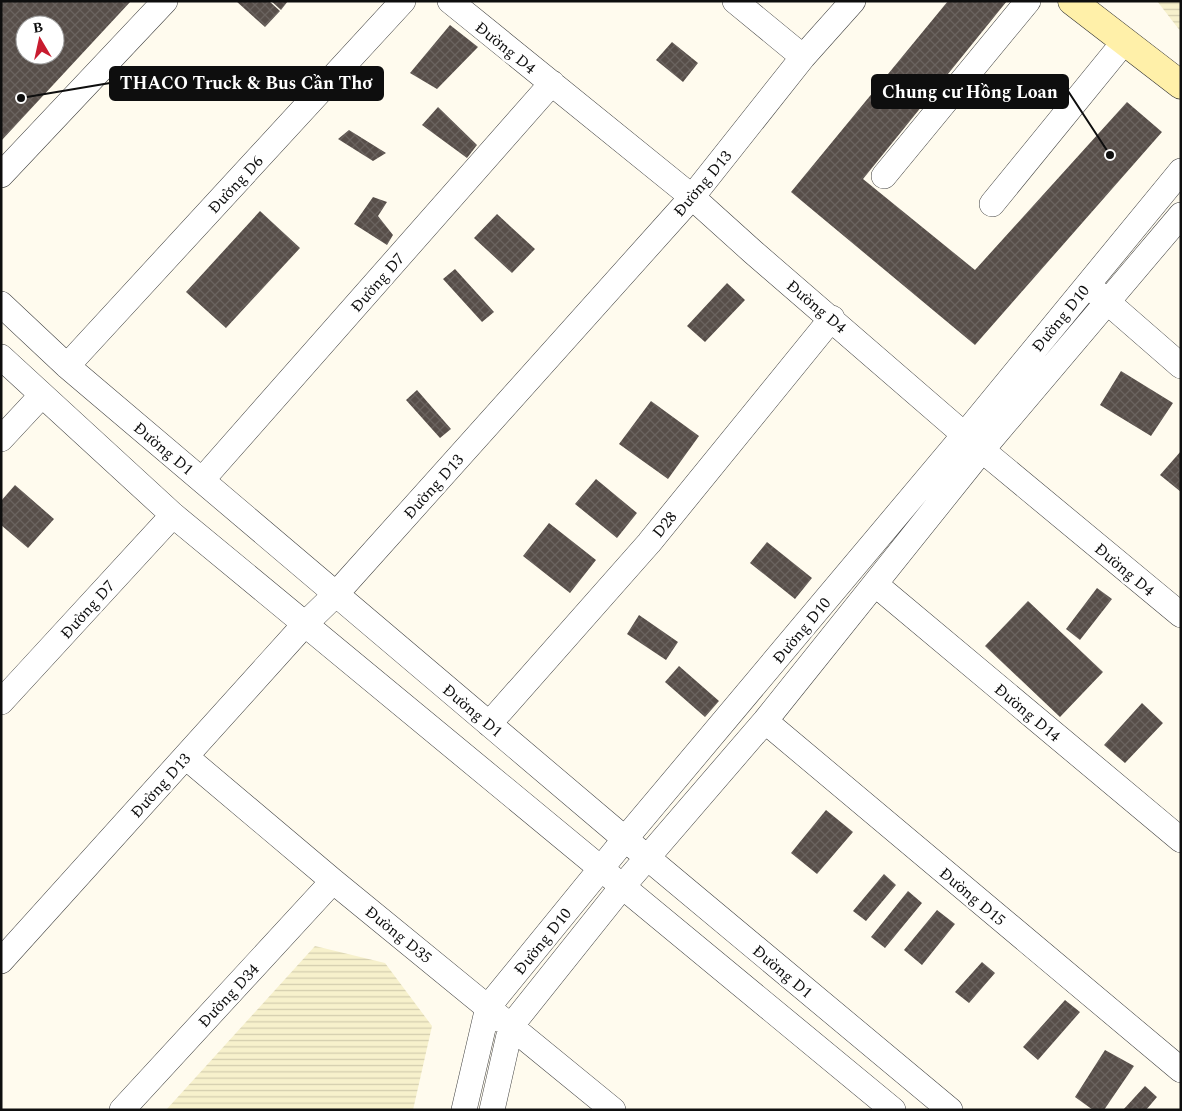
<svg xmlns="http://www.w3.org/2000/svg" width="1182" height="1111" viewBox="0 0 1182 1111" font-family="Spectral,serif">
<defs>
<pattern id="farmland-rules" width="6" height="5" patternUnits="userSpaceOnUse" patternTransform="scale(1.25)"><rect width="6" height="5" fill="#f7f1cc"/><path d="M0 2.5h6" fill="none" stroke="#d3cdae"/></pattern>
<pattern id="building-cross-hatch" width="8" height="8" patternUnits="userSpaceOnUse" patternTransform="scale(1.25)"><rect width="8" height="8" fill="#574e49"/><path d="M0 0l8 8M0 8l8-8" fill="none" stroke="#6a635f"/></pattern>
</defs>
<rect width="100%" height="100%" fill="#fffbee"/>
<path fill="url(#farmland-rules)" d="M 1157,1 L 1181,1 L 1181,32 Z
M 315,946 L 385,963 L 432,1026 L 413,1110 L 166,1110 Z"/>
<path fill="url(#building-cross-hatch)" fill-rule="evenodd" d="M 1,1 L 131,1 L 1,141 ZM 25,25 L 55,25 L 55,55 L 25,55 Z
M 236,1 L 269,1 L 280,11 L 265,27 Z
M 271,1 L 288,1 L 281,10 Z
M 948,1 L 1007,1 L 863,179 L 975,270 L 1127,102 L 1162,132 L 975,345 L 791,192 Z
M 450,25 L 478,47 L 437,89 L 410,73 Z
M 672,42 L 698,63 L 683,82 L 656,60 Z
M 438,107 L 477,145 L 467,158 L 422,125 Z
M 349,130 L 386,153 L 373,161 L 338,139 Z
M 373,197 L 387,202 L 378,216 L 393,235 L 387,245 L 354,224 Z
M 260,211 L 300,248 L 226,328 L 186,292 Z
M 497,214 L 535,249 L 512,273 L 474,238 Z
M 455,269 L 494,312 L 482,322 L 443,279 Z
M 727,283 L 745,300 L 705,342 L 687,326 Z
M 1121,371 L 1173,403 L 1151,436 L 1100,405 Z
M 417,390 L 451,429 L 440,438 L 406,400 Z
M 651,401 L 699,436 L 668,479 L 619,444 Z
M 1181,451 L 1181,492 L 1160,475 Z
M 596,479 L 637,513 L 617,538 L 575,504 Z
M 15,485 L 54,519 L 28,548 L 1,525 L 1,501 Z
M 549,523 L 596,560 L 570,593 L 523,556 Z
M 767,542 L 812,578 L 795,599 L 750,563 Z
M 1097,588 L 1112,599 L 1080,640 L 1066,629 Z
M 1028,601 L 1103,672 L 1060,717 L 985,646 Z
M 639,615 L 678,642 L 666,660 L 627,634 Z
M 679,666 L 719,701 L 705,717 L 665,682 Z
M 1142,703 L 1163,723 L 1125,763 L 1104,745 Z
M 826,810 L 853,832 L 817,874 L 791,853 Z
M 884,874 L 896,885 L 866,921 L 853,911 Z
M 908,891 L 922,903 L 885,948 L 871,937 Z
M 937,910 L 955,924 L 922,965 L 904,950 Z
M 982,962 L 995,973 L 969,1003 L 955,992 Z
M 1065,1000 L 1080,1012 L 1038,1060 L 1023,1047 Z
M 1105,1050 L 1134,1066 L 1104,1110 L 1093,1110 L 1075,1097 Z
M 1145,1086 L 1157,1097 L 1146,1110 L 1123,1110 Z"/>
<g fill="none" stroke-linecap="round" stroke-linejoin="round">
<g stroke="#414141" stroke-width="26">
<path id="street" d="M 450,1 L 692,197 L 753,252 L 982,450 L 1181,615
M 735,1 L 803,57
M 1,175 L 165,1
M 884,176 L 1028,1
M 992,204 L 1124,42
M 1096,292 L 1181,366
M 1,304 L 67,366 L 625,839 L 950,1110
M 1,357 L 173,515 L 893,1110
M 67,366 L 403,1
M 1,439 L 41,396
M 202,480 L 552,83
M 875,584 L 1181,840
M 1,702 L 173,515
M 765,721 L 1181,1070
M 489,724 L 649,543 L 832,318
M 186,757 L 333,881 L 613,1110
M 1,961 L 305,624 L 336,594 L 692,197 L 803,57 L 853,1
M 122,1110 L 333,881
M 464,1110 L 488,1007 L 625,839 L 965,434 L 1181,171
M 492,1110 L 511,1026 L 622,887 L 765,721 L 982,450 L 1181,215"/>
</g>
<g stroke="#303030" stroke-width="29">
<path id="secondary" d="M 1072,1 L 1181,85"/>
</g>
<use href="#street" stroke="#fff" stroke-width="25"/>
<use href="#secondary" stroke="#fff0a9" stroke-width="28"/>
</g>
<g text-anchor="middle" stroke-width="5" stroke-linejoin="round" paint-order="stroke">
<g font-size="16" fill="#0e0e0e" stroke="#fff">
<text transform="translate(506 47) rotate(39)" y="6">Đường D4</text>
<text transform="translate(702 183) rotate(-50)" y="6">Đường D13</text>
<text transform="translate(235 184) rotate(-47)" y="6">Đường D6</text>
<text transform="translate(377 282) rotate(-49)" y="6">Đường D7</text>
<text transform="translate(817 306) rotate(40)" y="6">Đường D4</text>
<text transform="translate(1060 318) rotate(-51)" y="6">Đường D10</text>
<text transform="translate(164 448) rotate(40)" y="6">Đường D1</text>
<text transform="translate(433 486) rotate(-48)" y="6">Đường D13</text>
<text transform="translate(664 524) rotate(-51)" y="6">D28</text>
<text transform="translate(1125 569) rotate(40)" y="6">Đường D4</text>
<text transform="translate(87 609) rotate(-48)" y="6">Đường D7</text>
<text transform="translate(801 630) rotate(-50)" y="6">Đường D10</text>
<text transform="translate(473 710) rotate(40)" y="6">Đường D1</text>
<text transform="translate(1028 712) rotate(40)" y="6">Đường D14</text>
<text transform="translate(160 785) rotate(-48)" y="6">Đường D13</text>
<text transform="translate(973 896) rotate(40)" y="6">Đường D15</text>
<text transform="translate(399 934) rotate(39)" y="6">Đường D35</text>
<text transform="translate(542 941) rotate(-51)" y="6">Đường D10</text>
<text transform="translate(783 971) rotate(40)" y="6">Đường D1</text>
<text transform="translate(228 995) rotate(-47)" y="6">Đường D34</text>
</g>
</g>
<path fill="none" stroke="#0e0e0e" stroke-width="2" d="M21 98L110 83M1110 155L1068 91"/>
<g fill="#0e0e0e" stroke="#fff" stroke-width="2">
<circle cx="21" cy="98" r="5"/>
<circle cx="1110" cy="155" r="5"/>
</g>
<g fill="#0e0e0e" stroke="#0e0e0e" stroke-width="2">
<rect x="110" y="67" width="273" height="33" rx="5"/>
<rect x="872" y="75" width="196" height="33" rx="5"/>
</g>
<g font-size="18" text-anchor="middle" font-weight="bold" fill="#fff">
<text x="246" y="89">THACO Truck &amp; Bus Cần Thơ</text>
<text x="970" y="98">Chung cư Hồng Loan</text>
</g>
<rect width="1182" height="1111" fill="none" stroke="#0e0e0e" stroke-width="5"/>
<g transform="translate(40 40) rotate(351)"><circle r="24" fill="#ffffff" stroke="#9f9f9f"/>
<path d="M0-4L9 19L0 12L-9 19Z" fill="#c81c2f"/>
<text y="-8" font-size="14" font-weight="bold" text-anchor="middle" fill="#0e0e0e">B</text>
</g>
</svg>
